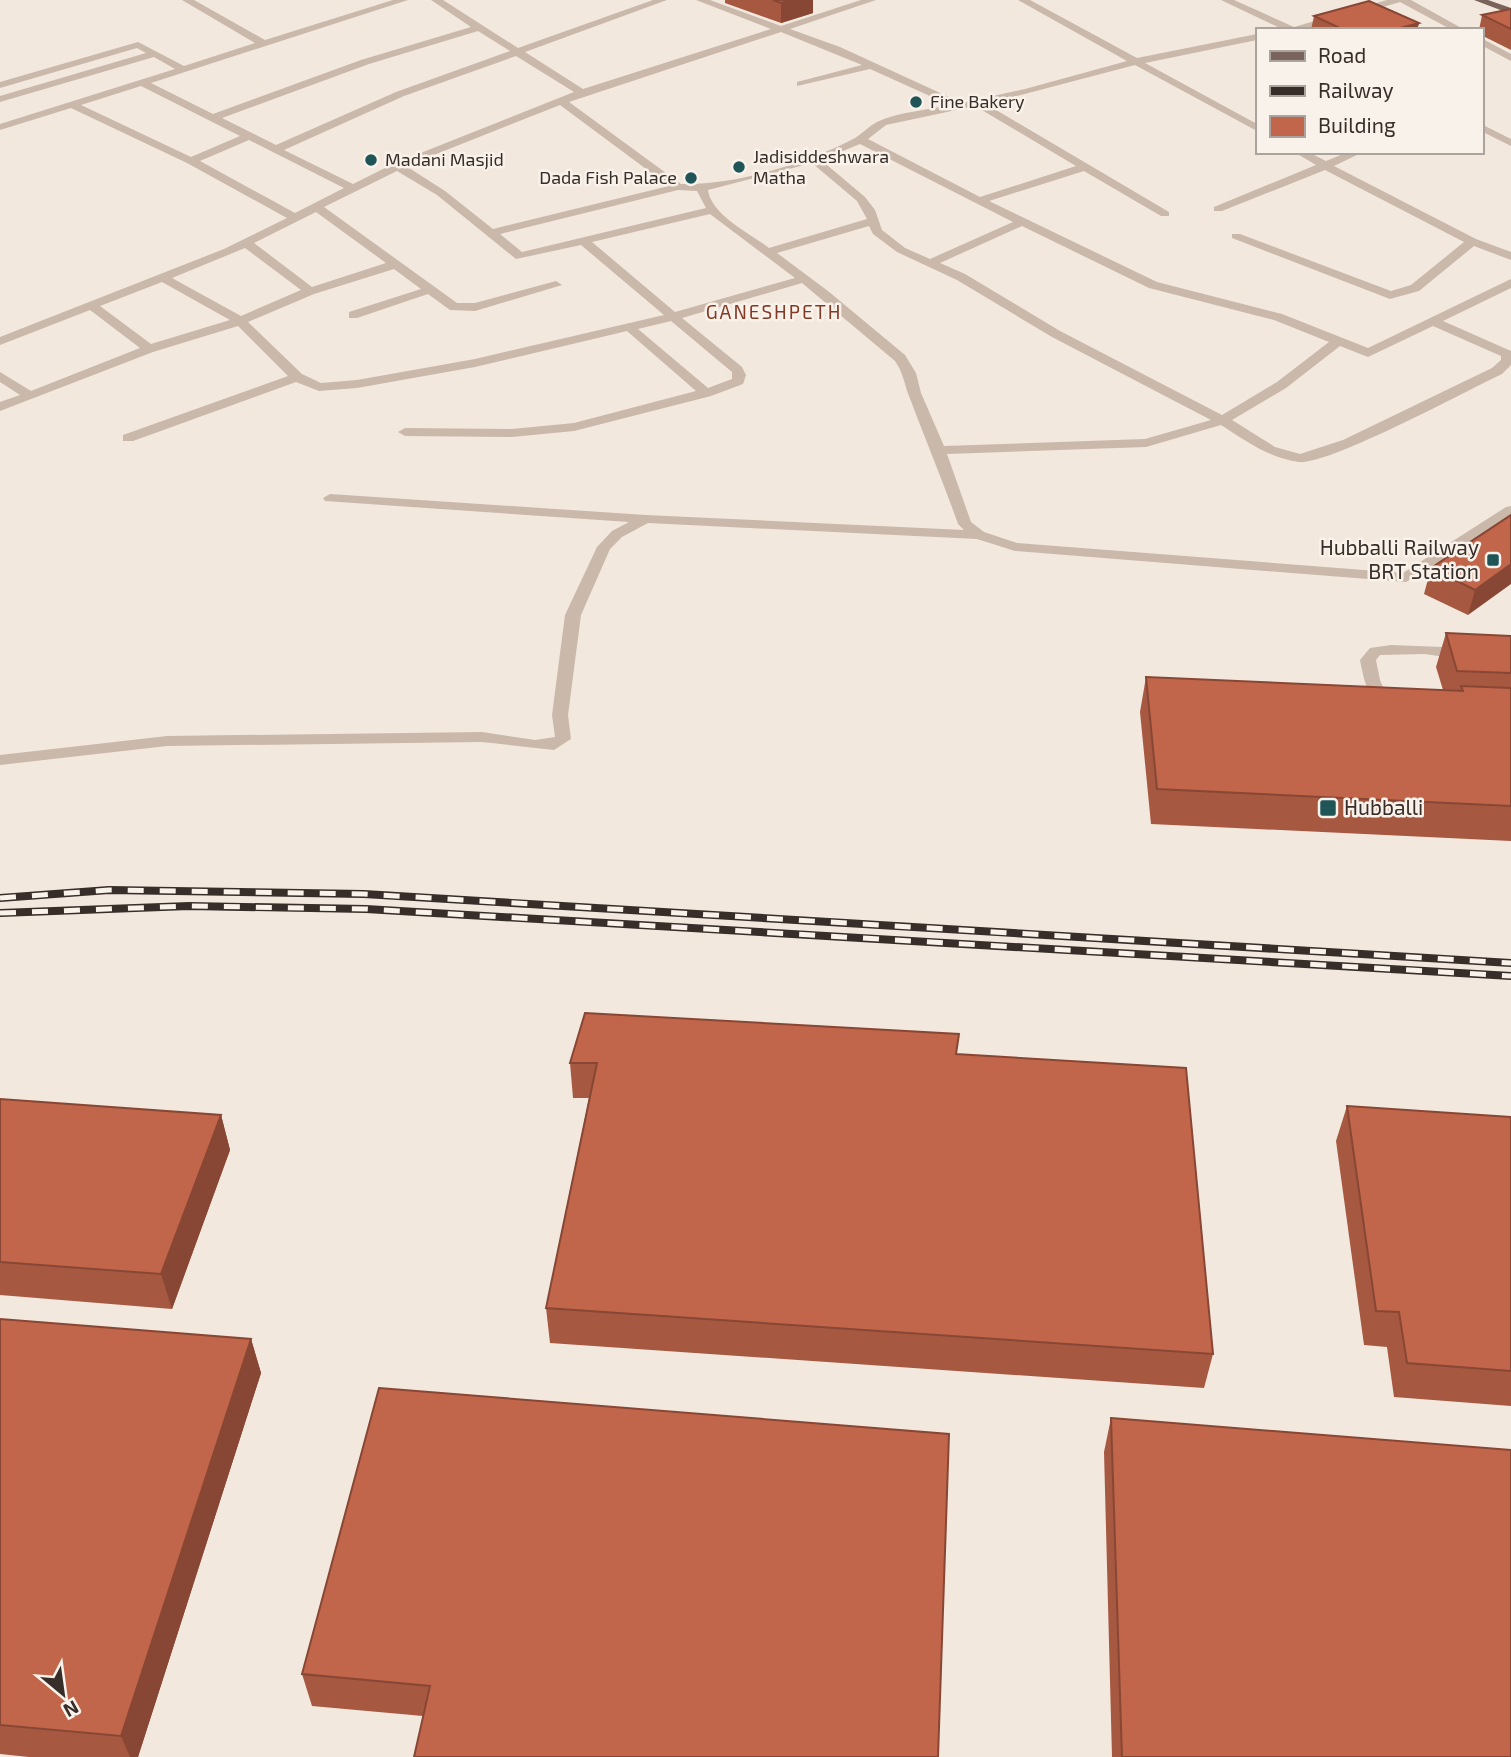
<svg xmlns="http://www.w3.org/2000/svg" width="1511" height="1757" viewBox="0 0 1511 1757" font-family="'Exo 2',sans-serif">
<rect width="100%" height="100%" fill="#f2e8de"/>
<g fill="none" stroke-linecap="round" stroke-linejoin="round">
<path fill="#cab8aa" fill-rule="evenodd" d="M 182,0 L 194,0 L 265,40 L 393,0 L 408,0 L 151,83 L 213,114 L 361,60 L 471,27 L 431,0 L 443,0 L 518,48 L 653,0 L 667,0 L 525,52 L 583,89 L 771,29 L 696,0 L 710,0 L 781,26 L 861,0 L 876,0 L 790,29 L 840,47 L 962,103 L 1025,89 L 1127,61 L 1018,0 L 1030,0 L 1137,58 L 1257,34 L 1257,40 L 1145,63 L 1257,124 L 1257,131 L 1135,65 L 986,104 L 1169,212 L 1169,216 L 1161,216 L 1084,171 L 989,201 L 1157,282 L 1282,314 L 1368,348 L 1511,279 L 1511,288 L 1443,321 L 1511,351 L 1511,365 L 1502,374 C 1466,391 1329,465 1299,462 C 1269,458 1246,441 1221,425 L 1146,447 L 947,454 L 971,522 L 984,532 L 1017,543 L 1403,573 L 1506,507 L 1511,506 L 1511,516 L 1406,582 L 1015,551 L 977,539 L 648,523 L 622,537 L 610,549 L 581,615 L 568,715 L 571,739 L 554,750 L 482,742 L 167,746 L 0,765 L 0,755 L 167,736 L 482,732 L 535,740 L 555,737 L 552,715 L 565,615 L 597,547 L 612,531 L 629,522 L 325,501 L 323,498 L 330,494 L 646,515 L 964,530 L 958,524 C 943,481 925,439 909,396 C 904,383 903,372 895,361 L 802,283 L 682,318 L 742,367 L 746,375 L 743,384 L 711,396 L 574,431 L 512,437 L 405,436 L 398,432 L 405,428 L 512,429 L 574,423 L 696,391 L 627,331 L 475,367 L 357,388 L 319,391 L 296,382 L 133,441 L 123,441 L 123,435 L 288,376 L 238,326 L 153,352 L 0,411 L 0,402 L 20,395 L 0,382 L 0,372 L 31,391 L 140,348 L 90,310 L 0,345 L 0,337 L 224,249 L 287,218 L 187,163 L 71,108 L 0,130 L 0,124 L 175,69 L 154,57 L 0,102 L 0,96 L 146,53 L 137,48 L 0,88 L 0,82 L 138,42 L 184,66 L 255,43 ZM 478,31 L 510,51 L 396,92 L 276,145 L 222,118 L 369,64 ZM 781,32 L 862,65 L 797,82 L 797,86 L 870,69 L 950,105 C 928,110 898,112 877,122 C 869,126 863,133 855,138 C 809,163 733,186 681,184 L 569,102 ZM 516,56 L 574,92 L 393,164 L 353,184 L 284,150 L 404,96 ZM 141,86 L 240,136 L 191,157 L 81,105 ZM 560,105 L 669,186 L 493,229 L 445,191 L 406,166 ZM 975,106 L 1076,166 L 980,197 L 868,139 L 886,125 ZM 249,140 L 344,188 L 295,213 L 200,161 ZM 860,144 L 1013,222 L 930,259 L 905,248 L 882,230 L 875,210 L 865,197 L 821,160 ZM 812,163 L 857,201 L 867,219 L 769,248 C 751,234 711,215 708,190 ZM 397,171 L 437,195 L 516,259 L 581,245 L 664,315 L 475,359 L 357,380 L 321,383 L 302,374 L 248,322 L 314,294 L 394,269 L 421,289 L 349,312 L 349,318 L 357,318 L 428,294 L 450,310 L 475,311 L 562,285 L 556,281 L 475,303 L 457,303 L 324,207 ZM 678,190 L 697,191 L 706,208 L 522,252 L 500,234 ZM 316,212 L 386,263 L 312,287 L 254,243 ZM 710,214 L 795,278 L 675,312 L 592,242 ZM 869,226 L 873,234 L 897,252 L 957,280 L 1052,337 L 1211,420 L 1145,439 L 944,446 L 921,393 L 916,373 L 905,355 L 828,291 L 777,253 ZM 1022,226 L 1149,288 L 1274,320 L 1329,342 L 1277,382 L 1222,415 L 1060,331 L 965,274 L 940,263 ZM 245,248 L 301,290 L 241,316 L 172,278 ZM 162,282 L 230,320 L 151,344 L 100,306 ZM 671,321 L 732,372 L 732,379 L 708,388 L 638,329 ZM 1433,326 L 1501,356 L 1501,360 L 1492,368 L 1343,440 L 1300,454 L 1275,447 L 1232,420 L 1286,388 L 1340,346 L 1368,357 Z
M 1221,0 L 1234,0 L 1294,27 L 1387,0 L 1411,0 L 1465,30 L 1452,30 L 1400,2 L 1305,30 L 1284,30 Z
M 1481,38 L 1511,54 L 1511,61 L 1481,45 Z
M 1481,124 L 1511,139 L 1511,146 L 1481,131 Z
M 1294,152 L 1308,152 L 1326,161 L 1348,152 L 1363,152 L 1334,166 L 1476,239 L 1511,252 L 1511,260 L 1474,246 L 1419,291 L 1390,299 L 1232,238 L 1232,234 L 1240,234 L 1391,291 L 1411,285 L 1464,242 L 1325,170 L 1222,211 L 1214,211 L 1214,207 L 1316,165 Z
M 1391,645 L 1443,647 L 1511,657 L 1511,667 L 1425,654 L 1380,655 L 1376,660 L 1380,680 L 1388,699 L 1398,705 L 1390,710 C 1368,704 1364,680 1360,660 L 1370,648 Z"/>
<path fill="#79645b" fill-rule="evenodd" d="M 1474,0 L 1488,0 L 1511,8 L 1511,14 Z"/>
<g stroke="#372d29" stroke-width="8">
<path id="rail" d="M 0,898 L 109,890 L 364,894 L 1511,963
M 0,913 L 189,906 L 366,909 L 1511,976"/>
</g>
<use href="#rail" stroke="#f9f2ea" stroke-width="5" stroke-dasharray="16" stroke-linecap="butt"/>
</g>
<path fill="#a75840" d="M 725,0 L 813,0 L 813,13 L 781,23 L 725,3 Z
M 1511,9 L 1511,50 L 1481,35 L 1481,30 L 1479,30 L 1482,15 Z
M 1314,16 L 1419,23 L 1417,30 L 1311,30 Z
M 1511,515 L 1468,615 L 1424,594 L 1431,568 Z
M 1446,633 L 1511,636 L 1511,841 L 1151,824 L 1140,712 L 1146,677 L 1443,690 L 1436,667 Z
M 957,1054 L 1213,1354 L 1204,1388 L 550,1343 L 546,1308 L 589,1098 L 573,1098 L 570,1063 Z
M 0,1099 L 221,1115 L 230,1150 L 172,1309 L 0,1295 Z
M 1347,1106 L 1511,1117 L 1511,1406 L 1394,1397 L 1387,1347 L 1364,1345 L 1336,1141 Z
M 0,1319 L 251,1339 L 261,1373 L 138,1757 L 29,1757 L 0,1754 Z
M 379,1388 L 938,1757 L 423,1716 L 312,1706 L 302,1674 Z
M 1111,1418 L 1511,1757 L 1112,1757 L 1104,1452 Z"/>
<path fill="#884734" d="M 790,0 L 813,0 L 813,13 L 781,23 L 781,3 Z
M 1419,23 L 1417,30 L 1393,30 Z
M 1511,564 L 1511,584 L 1468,615 L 1475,590 Z
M 221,1115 L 230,1150 L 172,1309 L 161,1274 Z
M 251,1339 L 261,1373 L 138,1757 L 130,1757 L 121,1736 Z"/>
<path fill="#c2664b" stroke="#884734" stroke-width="2" d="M 773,0 L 790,0 L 781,3 Z
M 1369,1 L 1419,23 L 1393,30 L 1344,30 L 1314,16 Z
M 1511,9 L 1511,29 L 1482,15 Z
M 1511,515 L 1511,564 L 1475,590 L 1431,568 Z
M 1446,633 L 1511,636 L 1511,673 L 1457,671 Z
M 1146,677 L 1463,691 L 1461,686 L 1511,688 L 1511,806 L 1157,789 Z
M 585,1013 L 959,1034 L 956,1054 L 1186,1068 L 1213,1354 L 546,1308 L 597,1063 L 570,1063 Z
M 0,1099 L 221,1115 L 161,1274 L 0,1262 Z
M 1347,1106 L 1511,1117 L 1511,1371 L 1407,1363 L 1399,1312 L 1376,1311 Z
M 0,1319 L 251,1339 L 121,1736 L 0,1725 Z
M 379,1388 L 949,1434 L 938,1757 L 414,1757 L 430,1686 L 302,1674 Z
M 1111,1418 L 1511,1450 L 1511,1757 L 1122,1757 Z"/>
<g fill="#205558" stroke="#f9f2ea" stroke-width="2.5">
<circle cx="916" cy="102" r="7"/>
<circle cx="371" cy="160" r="7"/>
<circle cx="739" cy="167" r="7"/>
<circle cx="691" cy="178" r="7"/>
<rect x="1486" y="553" width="14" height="14" rx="3.5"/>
<rect x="1319" y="799" width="18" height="18" rx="3.5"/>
</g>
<g text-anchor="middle" stroke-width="5" stroke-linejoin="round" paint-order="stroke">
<g font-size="18" fill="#372d29" stroke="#f9f2ea" text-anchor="start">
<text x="930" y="108">Fine Bakery</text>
<text x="753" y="163">Jadisiddeshwara<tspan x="753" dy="21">Matha</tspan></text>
<text x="385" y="166">Madani Masjid</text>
<text x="677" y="184" text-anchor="end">Dada Fish Palace</text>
</g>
<g font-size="19" letter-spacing="2" fill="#843924" stroke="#f9f2ea">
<text x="774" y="319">GANESHPETH</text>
</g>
<g font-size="21" fill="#372d29" stroke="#f9f2ea" text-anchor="end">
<text x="1479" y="555">Hubballi Railway<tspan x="1479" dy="24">BRT Station</tspan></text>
<text x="1344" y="815" text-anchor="start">Hubballi</text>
</g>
</g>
<rect x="1256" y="28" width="228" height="126" fill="#f9f2ea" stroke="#aba39d" stroke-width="2"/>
<rect x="1270" y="51" width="35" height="10" fill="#79645b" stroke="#aba39d" stroke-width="2"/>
<text x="1318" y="63" font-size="21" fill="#372d29">Road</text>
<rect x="1270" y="86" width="35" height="10" fill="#372d29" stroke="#aba39d" stroke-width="2"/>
<text x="1318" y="98" font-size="21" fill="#372d29">Railway</text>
<rect x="1270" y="116" width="35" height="21" fill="#c2664b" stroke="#aba39d" stroke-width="2"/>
<text x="1318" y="133" font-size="21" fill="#372d29">Building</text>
<g transform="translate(63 1694) rotate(151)" stroke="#f9f2ea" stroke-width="5" paint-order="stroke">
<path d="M0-5L12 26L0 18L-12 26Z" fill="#372d29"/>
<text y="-10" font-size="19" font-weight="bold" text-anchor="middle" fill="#372d29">N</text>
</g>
</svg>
